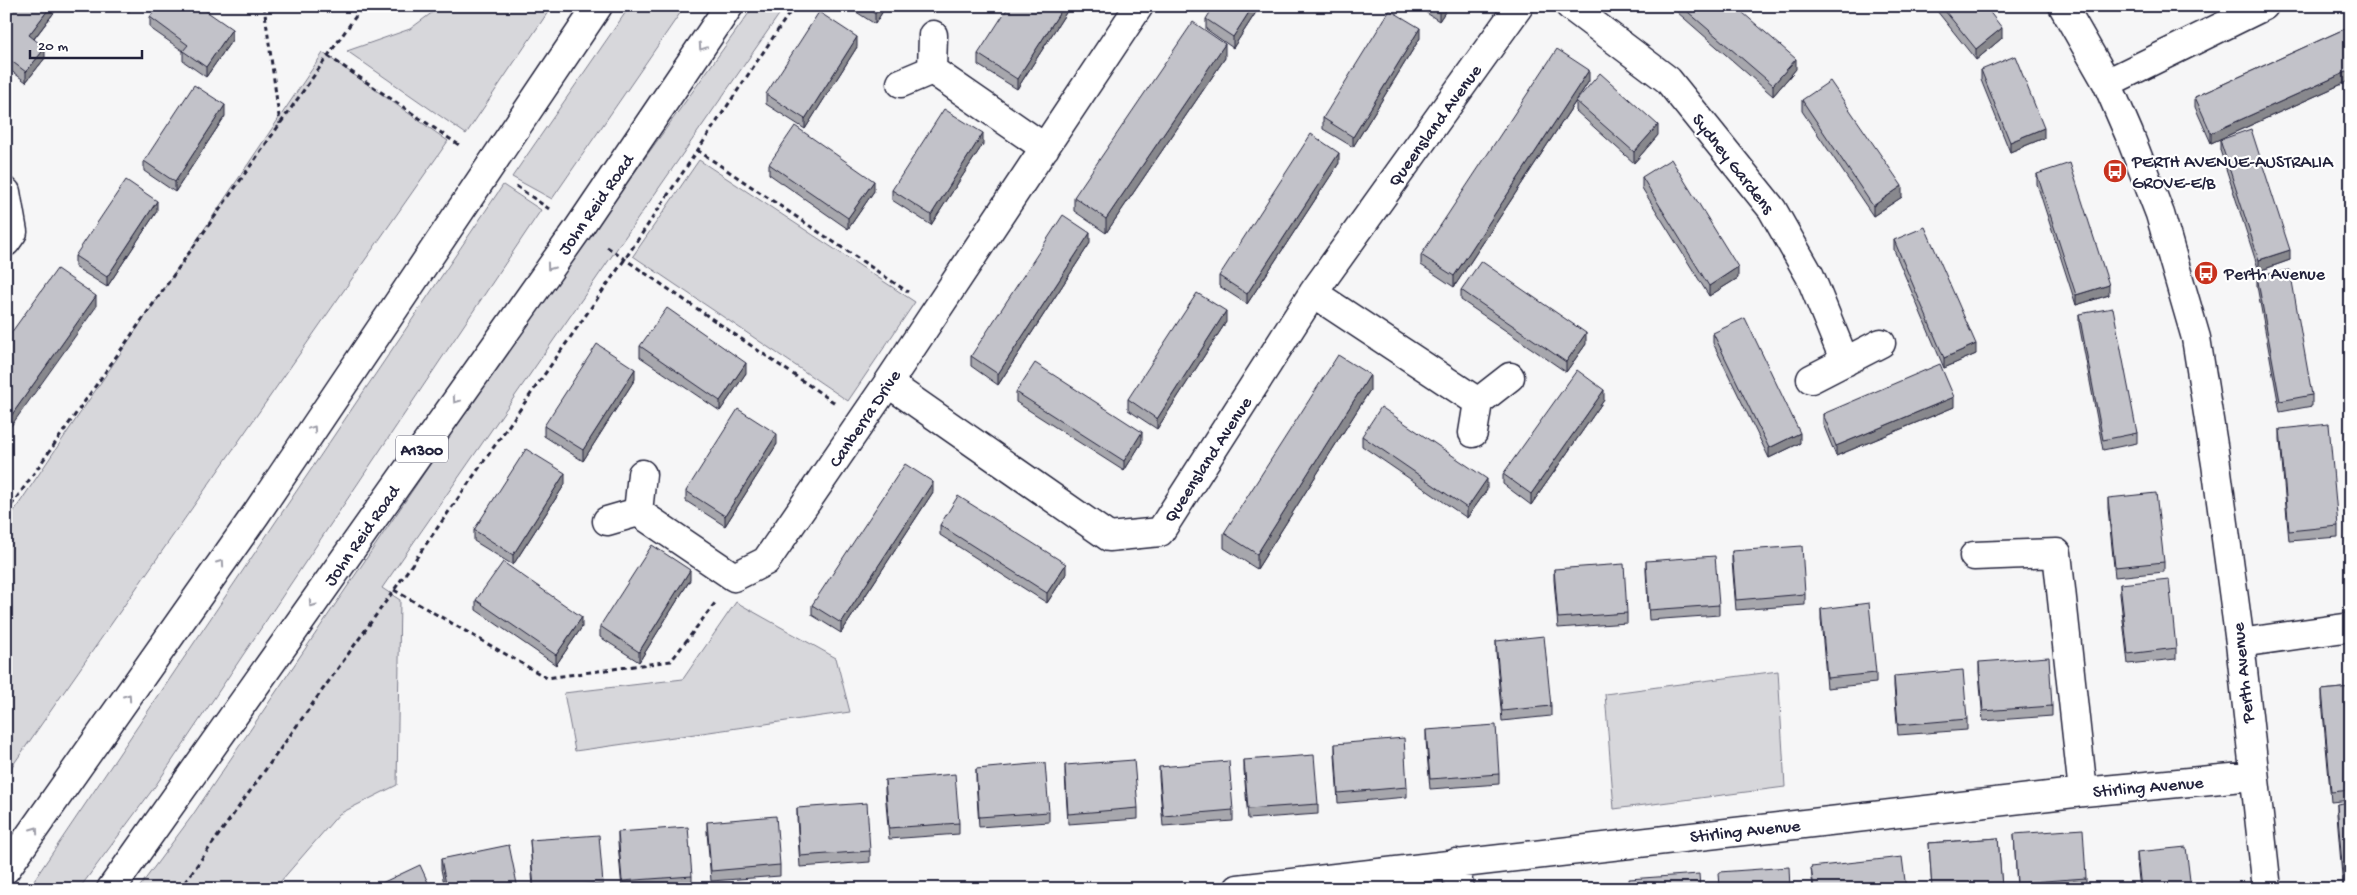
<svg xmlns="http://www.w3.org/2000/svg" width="2357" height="895" viewBox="0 0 2357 895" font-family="'Gochi Hand',sans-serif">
<rect width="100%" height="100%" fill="#f6f6f7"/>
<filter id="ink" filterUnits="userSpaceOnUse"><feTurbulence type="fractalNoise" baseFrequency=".02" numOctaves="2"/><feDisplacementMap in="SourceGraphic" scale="10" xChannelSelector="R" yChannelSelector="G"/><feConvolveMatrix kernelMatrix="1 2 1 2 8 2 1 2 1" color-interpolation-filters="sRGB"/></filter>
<g filter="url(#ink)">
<path fill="#d7d7db" stroke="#7c7c8b" d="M 441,6 L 552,6 L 466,134 L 347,51 L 410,29 Z
M 630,6 L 685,6 L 552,199 L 512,177 Z
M 754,6 L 785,6 L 382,588 L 400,600 L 397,785 L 339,814 L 274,889 L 138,889 L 192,816 L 517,336 Z
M 323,53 L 448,141 L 6,775 L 6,523 Z
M 699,160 L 915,302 L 848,401 L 633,256 Z
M 503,185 L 541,210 L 156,785 L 79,889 L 28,889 Z
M 736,602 L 836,658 L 850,712 L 575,751 L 564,693 L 683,679 Z
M 1778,671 L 1785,787 L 1614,809 L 1605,694 Z"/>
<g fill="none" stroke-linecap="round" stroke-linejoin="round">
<g stroke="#22223b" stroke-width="31">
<path id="minor" d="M 1570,6 L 1668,80 L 1772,209 L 1810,276 L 1845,362
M 2063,6 L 2107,83 L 2129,134 L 2160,214 L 2196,338 L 2216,464 L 2240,643 L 2267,889
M 932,70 L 1045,148
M 901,83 L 932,70 L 933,35
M 2107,83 L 2264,6
M 6,192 L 13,232 L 6,242
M 1313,293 L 1478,402
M 1811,379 L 1881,343
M 888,383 L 1109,537 L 1160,532 L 1313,293 L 1519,6
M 1473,433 L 1478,402 L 1510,377
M 638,512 L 734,577 L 766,561 L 888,383 L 1139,6
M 607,521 L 638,512 L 642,474
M 1974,556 L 2057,553 L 2083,792
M 2240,643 L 2351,627
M 1456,863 L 1459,889
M 1238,889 L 2083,792 L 2253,776"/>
</g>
<g stroke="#22223b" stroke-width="31">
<path id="highway" d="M 6,869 L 256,514 L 598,6
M 111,889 L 578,229 L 729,6"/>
</g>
<path stroke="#22223b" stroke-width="3" stroke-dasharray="5 4" stroke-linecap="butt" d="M 264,6 L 280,124
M 328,56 L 462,147
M 697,150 L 908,292
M 516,186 L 552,211
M 607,247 L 835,403
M 6,513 L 363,6
M 394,590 L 547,678 L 671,661 L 715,603
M 180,889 L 394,590 L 625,259 L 794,6"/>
<use href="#minor" stroke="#fff" stroke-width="28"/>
<use href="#highway" stroke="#fff" stroke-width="28"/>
</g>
<path fill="#a7a7ad" stroke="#22223b" d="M 13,6 L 59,6 L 34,39 L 45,58 L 26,82 L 6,67 L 6,15 Z
M 121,6 L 133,6 L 129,12 Z
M 847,6 L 886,6 L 875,24 Z
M 1069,6 L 1069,8 L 1017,89 L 978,65 L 978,54 Z
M 1260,6 L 1233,48 L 1206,29 L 1206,19 Z
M 1416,6 L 1449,6 L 1439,21 Z
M 1677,6 L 1735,6 L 1796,69 L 1773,96 L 1677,12 Z
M 1933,6 L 1985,6 L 2002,38 L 1976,60 Z
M 150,17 L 232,40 L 206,77 L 183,61 L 183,51 L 150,28 Z
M 2351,26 L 2351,80 L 2211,143 L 2195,107 L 2195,97 Z
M 1420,38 L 1353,147 L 1323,129 L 1323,118 Z
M 857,47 L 805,129 L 766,104 L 766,94 Z
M 1225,58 L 1106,233 L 1074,211 L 1074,197 Z
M 1981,70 L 2044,138 L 2010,152 L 1981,80 Z
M 1589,81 L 1578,98 L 1658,135 L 1634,163 L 1576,111 L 1576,101 L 1454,287 L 1421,265 L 1421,255 Z
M 1802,100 L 1902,197 L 1873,216 L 1802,111 Z
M 225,116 L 175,192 L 144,171 L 144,161 Z
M 2220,140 L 2290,260 L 2259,271 L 2220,150 Z
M 983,144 L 931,225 L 892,200 L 892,190 Z
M 1339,163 L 1247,304 L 1219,286 L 1219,276 Z
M 769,164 L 874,191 L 848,229 L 769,174 Z
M 2037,174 L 2109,295 L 2076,305 L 2037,184 Z
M 1642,177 L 1738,278 L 1709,296 L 1642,188 Z
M 157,211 L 107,287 L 75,267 L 75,256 Z
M 1894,240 L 1976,354 L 1944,368 L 1894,250 Z
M 1090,243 L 998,385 L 971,366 L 971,356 Z
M 2257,276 L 2312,395 L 2312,406 L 2280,412 L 2257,286 Z
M 1461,290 L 1586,344 L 1566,372 L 1461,300 Z
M 2079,314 L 2137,433 L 2137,443 L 2103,450 L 2079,324 Z
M 1226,322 L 1157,429 L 1128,410 L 1128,399 Z
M 1713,333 L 1800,443 L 1769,458 L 1713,343 Z
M 640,346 L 746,373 L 720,411 L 640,357 Z
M 635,379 L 583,461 L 544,436 L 544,426 Z
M 1370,390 L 1257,569 L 1224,548 L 1224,533 Z
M 1016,392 L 1142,442 L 1124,471 L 1016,402 Z
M 1604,400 L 1531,505 L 1503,484 L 1503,474 Z
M 1954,407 L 1836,456 L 1823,424 L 1823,414 Z
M 2280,429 L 2338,526 L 2338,537 L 2289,541 L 2280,439 Z
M 1362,436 L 1487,490 L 1467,518 L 1362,446 Z
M 777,444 L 725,526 L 686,501 L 686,491 Z
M 565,484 L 513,565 L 474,541 L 474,530 Z
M 933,492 L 841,633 L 812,615 L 812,605 Z
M 2108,498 L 2164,562 L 2164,572 L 2115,577 L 2108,508 Z
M 940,525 L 1066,574 L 1047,603 L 940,535 Z
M 1732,551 L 1805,594 L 1805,605 L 1736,610 L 1732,561 Z
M 1646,561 L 1719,605 L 1719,615 L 1649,620 L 1646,571 Z
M 1554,569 L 1627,613 L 1627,623 L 1558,628 L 1554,580 Z
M 690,580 L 639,662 L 600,637 L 600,626 Z
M 2120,584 L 2176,648 L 2176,659 L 2128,664 L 2120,594 Z
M 476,600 L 582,627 L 556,665 L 476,610 Z
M 1821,609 L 1876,673 L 1876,683 L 1827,688 L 1821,619 Z
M 1496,641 L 1551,706 L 1551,716 L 1502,721 L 1496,652 Z
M 1979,662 L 2052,706 L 2052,716 L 1983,721 L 1979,672 Z
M 1894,676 L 1967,719 L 1967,730 L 1898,735 L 1894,686 Z
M 2351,687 L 2351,800 L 2331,802 L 2322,700 L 2322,690 Z
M 1426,730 L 1499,774 L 1499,784 L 1430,789 L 1426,740 Z
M 1335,744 L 1407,787 L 1407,797 L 1338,803 L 1335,754 Z
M 1244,760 L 1318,804 L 1318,814 L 1248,819 L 1244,770 Z
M 1065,765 L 1138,808 L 1138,819 L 1068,824 L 1065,775 Z
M 1159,767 L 1233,810 L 1233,821 L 1163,826 L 1159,777 Z
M 976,769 L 1049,812 L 1049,822 L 979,827 L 976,779 Z
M 885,780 L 959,823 L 959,834 L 889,839 L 885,790 Z
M 2337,804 L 2351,889 L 2343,889 L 2337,814 Z
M 797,808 L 870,851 L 870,862 L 800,867 L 797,818 Z
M 707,822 L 780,865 L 780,876 L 711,881 L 707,832 Z
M 618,832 L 692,876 L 692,886 L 657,889 L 622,889 L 618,843 Z
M 2014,834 L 2086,878 L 2086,888 L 2017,889 Z
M 1998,838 L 2002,889 L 1932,889 L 1929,843 Z
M 530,840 L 603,884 L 603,889 L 533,889 Z
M 2137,852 L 2191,889 L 2140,889 L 2137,862 Z
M 441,859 L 518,889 L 445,889 L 441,869 Z
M 1811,867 L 1906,889 L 1813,889 Z"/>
<path fill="#88888d" stroke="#22223b" d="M 51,6 L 59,6 L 29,45 L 29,35 Z
M 129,6 L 133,6 L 129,12 Z
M 880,6 L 886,6 L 875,24 L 875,14 Z
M 1064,6 L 1069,6 L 1069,8 L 1017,89 L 1017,79 Z
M 1253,6 L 1260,6 L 1233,48 L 1233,37 Z
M 1442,6 L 1449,6 L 1439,21 L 1439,11 Z
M 1420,28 L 1420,38 L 1353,147 L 1353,137 Z
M 2002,28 L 2002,38 L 1976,60 L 1976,49 Z
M 232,29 L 232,40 L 206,77 L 206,67 Z
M 857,37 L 857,47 L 805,129 L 805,119 Z
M 1225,44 L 1225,58 L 1106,233 L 1106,219 Z
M 45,48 L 45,58 L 26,82 L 26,72 Z
M 1796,59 L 1796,69 L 1773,96 L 1773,85 Z
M 1589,70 L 1589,81 L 1454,287 L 1454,276 Z
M 2351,70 L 2351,80 L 2211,143 L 2211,133 Z
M 225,105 L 225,116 L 175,192 L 175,182 Z
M 1658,125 L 1658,135 L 1634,163 L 1634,152 Z
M 2044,128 L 2044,138 L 2010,152 L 2010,142 Z
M 983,133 L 983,144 L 931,225 L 931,215 Z
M 1339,153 L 1339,163 L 1247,304 L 1247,294 Z
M 874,181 L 874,191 L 848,229 L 848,218 Z
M 1902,186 L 1902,197 L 1873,216 L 1873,206 Z
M 157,201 L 157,211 L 107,287 L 107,277 Z
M 1090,233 L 1090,243 L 998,385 L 998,374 Z
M 2290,250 L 2290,260 L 2259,271 L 2259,260 Z
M 1738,267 L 1738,278 L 1709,296 L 1709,286 Z
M 2109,285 L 2109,295 L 2076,305 L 2076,295 Z
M 96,296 L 96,307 L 6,433 L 6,423 Z
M 1226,311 L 1226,322 L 1157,429 L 1157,419 Z
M 1586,333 L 1586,344 L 1566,372 L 1566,362 Z
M 1976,344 L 1976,354 L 1944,368 L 1944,358 Z
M 746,363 L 746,373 L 720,411 L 720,401 Z
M 635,369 L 635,379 L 583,461 L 583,450 Z
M 1370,375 L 1370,390 L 1257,569 L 1257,554 Z
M 1604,390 L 1604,400 L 1531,505 L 1531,494 Z
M 1954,397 L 1954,407 L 1836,456 L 1836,446 Z
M 1142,432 L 1142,442 L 1124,471 L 1124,461 Z
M 1800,433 L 1800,443 L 1769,458 L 1769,448 Z
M 777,434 L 777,444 L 725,526 L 725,516 Z
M 565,473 L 565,484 L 513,565 L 513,555 Z
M 1487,479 L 1487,490 L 1467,518 L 1467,508 Z
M 933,482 L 933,492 L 841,633 L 841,623 Z
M 1066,564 L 1066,574 L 1047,603 L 1047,593 Z
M 690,570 L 690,580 L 639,662 L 639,652 Z
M 582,617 L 582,627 L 556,665 L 556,655 Z"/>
<path fill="#c2c2c9" stroke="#22223b" d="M 13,6 L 51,6 L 29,35 L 45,48 L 26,72 L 6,57 L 6,15 Z
M 158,6 L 199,6 L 232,29 L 206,67 L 183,51 L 188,45 L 150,17 Z
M 864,6 L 880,6 L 875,14 Z
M 1009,6 L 1064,6 L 1017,79 L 978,54 Z
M 1214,6 L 1253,6 L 1233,37 L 1206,19 Z
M 1432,6 L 1442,6 L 1439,11 Z
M 1681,6 L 1735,6 L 1796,59 L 1773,85 Z
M 1941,6 L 1985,6 L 2002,28 L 1976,49 Z
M 1390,10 L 1420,28 L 1353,137 L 1323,118 Z
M 819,12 L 857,37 L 805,119 L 766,94 Z
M 1193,22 L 1225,44 L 1106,219 L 1074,197 Z
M 2351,26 L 2351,70 L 2211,133 L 2195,97 Z
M 1557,49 L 1589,70 L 1454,276 L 1421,255 Z
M 2015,56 L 2044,128 L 2010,142 L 1981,70 Z
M 1600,73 L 1658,125 L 1634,152 L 1576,101 Z
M 1830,81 L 1902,186 L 1873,206 L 1802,100 Z
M 194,85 L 225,105 L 175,182 L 144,161 Z
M 944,109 L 983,133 L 931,215 L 892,190 Z
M 795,126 L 874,181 L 848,218 L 769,164 Z
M 2251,129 L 2290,250 L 2259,260 L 2220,140 Z
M 1311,134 L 1339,153 L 1247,294 L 1219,276 Z
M 1671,159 L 1738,267 L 1709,286 L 1642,177 Z
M 2070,163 L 2109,285 L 2076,295 L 2037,174 Z
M 126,180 L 157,201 L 107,277 L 75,256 Z
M 1063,215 L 1090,233 L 998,374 L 971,356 Z
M 1925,227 L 1976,344 L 1944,358 L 1894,240 Z
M 1481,261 L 1586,333 L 1566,362 L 1461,290 Z
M 57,269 L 96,296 L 6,423 L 6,340 Z
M 2290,270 L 2312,395 L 2280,401 L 2257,276 Z
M 1197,293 L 1226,311 L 1157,419 L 1128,399 Z
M 667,308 L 746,363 L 720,401 L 640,346 Z
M 2113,308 L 2137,433 L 2103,440 L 2079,314 Z
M 1745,318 L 1800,433 L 1769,448 L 1713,333 Z
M 597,344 L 635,369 L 583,450 L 544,426 Z
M 1338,355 L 1370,375 L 1257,554 L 1224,533 Z
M 1035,363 L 1142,432 L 1124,461 L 1016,392 Z
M 1940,364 L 1954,397 L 1836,446 L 1823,414 Z
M 1577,370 L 1604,390 L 1531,494 L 1503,474 Z
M 1381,407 L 1487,479 L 1467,508 L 1362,436 Z
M 738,409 L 777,434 L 725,516 L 686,491 Z
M 2329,424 L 2338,526 L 2289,531 L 2280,429 Z
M 526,449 L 565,473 L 513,555 L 474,530 Z
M 905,464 L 933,482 L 841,623 L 812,605 Z
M 2156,493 L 2164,562 L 2115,567 L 2108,498 Z
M 958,496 L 1066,564 L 1047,593 L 940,525 Z
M 652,545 L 690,570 L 639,652 L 600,626 Z
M 1802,546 L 1805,594 L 1736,600 L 1732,551 Z
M 1715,556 L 1719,605 L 1649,610 L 1646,561 Z
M 503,562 L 582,617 L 556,655 L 476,600 Z
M 1624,564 L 1627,613 L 1558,618 L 1554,569 Z
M 2169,579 L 2176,648 L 2128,654 L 2120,584 Z
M 1869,603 L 1876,673 L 1827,678 L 1821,609 Z
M 1544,636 L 1551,706 L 1502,711 L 1496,641 Z
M 2049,657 L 2052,706 L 1983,711 L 1979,662 Z
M 1963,670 L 1967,719 L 1898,725 L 1894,676 Z
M 2351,687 L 2351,790 L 2331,792 L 2322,690 Z
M 1496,725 L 1499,774 L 1430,779 L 1426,730 Z
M 1404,738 L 1407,787 L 1338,793 L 1335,744 Z
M 1314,755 L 1318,804 L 1248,809 L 1244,760 Z
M 1134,760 L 1138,808 L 1068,814 L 1065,765 Z
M 1229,761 L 1233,810 L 1163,816 L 1159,767 Z
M 1045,763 L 1049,812 L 979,817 L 976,769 Z
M 955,774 L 959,823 L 889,828 L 885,780 Z
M 2351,802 L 2351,889 L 2344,889 L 2337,804 Z
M 867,803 L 870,851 L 800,856 L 797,808 Z
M 776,816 L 780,865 L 711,871 L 707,822 Z
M 688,827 L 692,876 L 622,881 L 618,832 Z
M 2083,829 L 2086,878 L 2017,883 L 2014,834 Z
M 599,835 L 603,884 L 534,889 L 530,840 Z
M 1998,838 L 2002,887 L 1974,889 L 1932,889 L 1929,843 Z
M 509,845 L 518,889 L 447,889 L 441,859 Z
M 2186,847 L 2191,889 L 2141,889 L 2137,852 Z
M 1902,857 L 1906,889 L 1814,889 L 1811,867 Z
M 420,865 L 431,889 L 369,889 Z
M 1789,867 L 1790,889 L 1720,889 L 1719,872 Z
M 1699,874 L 1700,889 L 1630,889 L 1629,879 Z"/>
<defs><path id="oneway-chevron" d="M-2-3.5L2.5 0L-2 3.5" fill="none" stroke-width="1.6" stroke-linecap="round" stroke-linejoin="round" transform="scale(1.25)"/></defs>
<g stroke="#9c9ca7">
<use href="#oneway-chevron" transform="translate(702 47) rotate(124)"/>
<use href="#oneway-chevron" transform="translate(550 267) rotate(126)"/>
<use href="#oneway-chevron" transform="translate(456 400) rotate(125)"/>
<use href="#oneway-chevron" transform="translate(313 429) rotate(-56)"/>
<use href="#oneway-chevron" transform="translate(221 563) rotate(-55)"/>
<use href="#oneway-chevron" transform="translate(312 604) rotate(125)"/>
<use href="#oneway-chevron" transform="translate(128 697) rotate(-55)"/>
<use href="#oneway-chevron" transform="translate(35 830) rotate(-55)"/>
</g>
</g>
<defs>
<g id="bus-disc" transform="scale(1.25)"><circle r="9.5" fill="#c8321e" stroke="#fff"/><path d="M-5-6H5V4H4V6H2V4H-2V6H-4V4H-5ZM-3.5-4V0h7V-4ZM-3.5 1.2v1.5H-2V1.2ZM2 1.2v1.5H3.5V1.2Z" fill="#fff"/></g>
</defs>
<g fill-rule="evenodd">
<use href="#bus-disc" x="2115" y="171"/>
<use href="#bus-disc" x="2206" y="273"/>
</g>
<g text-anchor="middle" stroke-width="4.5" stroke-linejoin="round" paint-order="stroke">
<rect fill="#fff" stroke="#646476" stroke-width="1" x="396" y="435.5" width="52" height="27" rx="4"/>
<g font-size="16" font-weight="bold" fill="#22223b">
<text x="422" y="455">A1300</text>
</g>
<g font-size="18" fill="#22223b" stroke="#fff">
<text transform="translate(1434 125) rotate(-54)" y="6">Queensland Avenue</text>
<text transform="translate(1734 163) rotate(52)" y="6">Sydney Gardens</text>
<text transform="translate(595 204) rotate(-55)" y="6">John Reid Road</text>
<text transform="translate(864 418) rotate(-56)" y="6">Canberra Drive</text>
<text transform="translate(1207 459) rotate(-57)" y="6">Queensland Avenue</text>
<text transform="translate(361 535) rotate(-55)" y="6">John Reid Road</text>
<text transform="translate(2242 673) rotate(-96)" y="6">Perth Avenue</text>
<text transform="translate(2148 786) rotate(-5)" y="6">Stirling Avenue</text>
<text transform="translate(1745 830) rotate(-6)" y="6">Stirling Avenue</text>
</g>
<g font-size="18" fill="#22223b" stroke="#fff" text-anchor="start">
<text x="2132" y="167">PERTH AVENUE-AUSTRALIA<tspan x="2132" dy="21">GROVE-E/B</tspan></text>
<text x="2224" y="279">Perth Avenue</text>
</g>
</g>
<rect width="2357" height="895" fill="none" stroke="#fff" stroke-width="25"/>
<rect x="12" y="12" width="2332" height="870" fill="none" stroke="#22223b" stroke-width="2" filter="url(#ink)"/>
<path d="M30 50v8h112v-8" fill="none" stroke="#22223b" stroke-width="2.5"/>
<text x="38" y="50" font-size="15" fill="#22223b" stroke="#ffffff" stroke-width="4" paint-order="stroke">20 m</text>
</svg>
